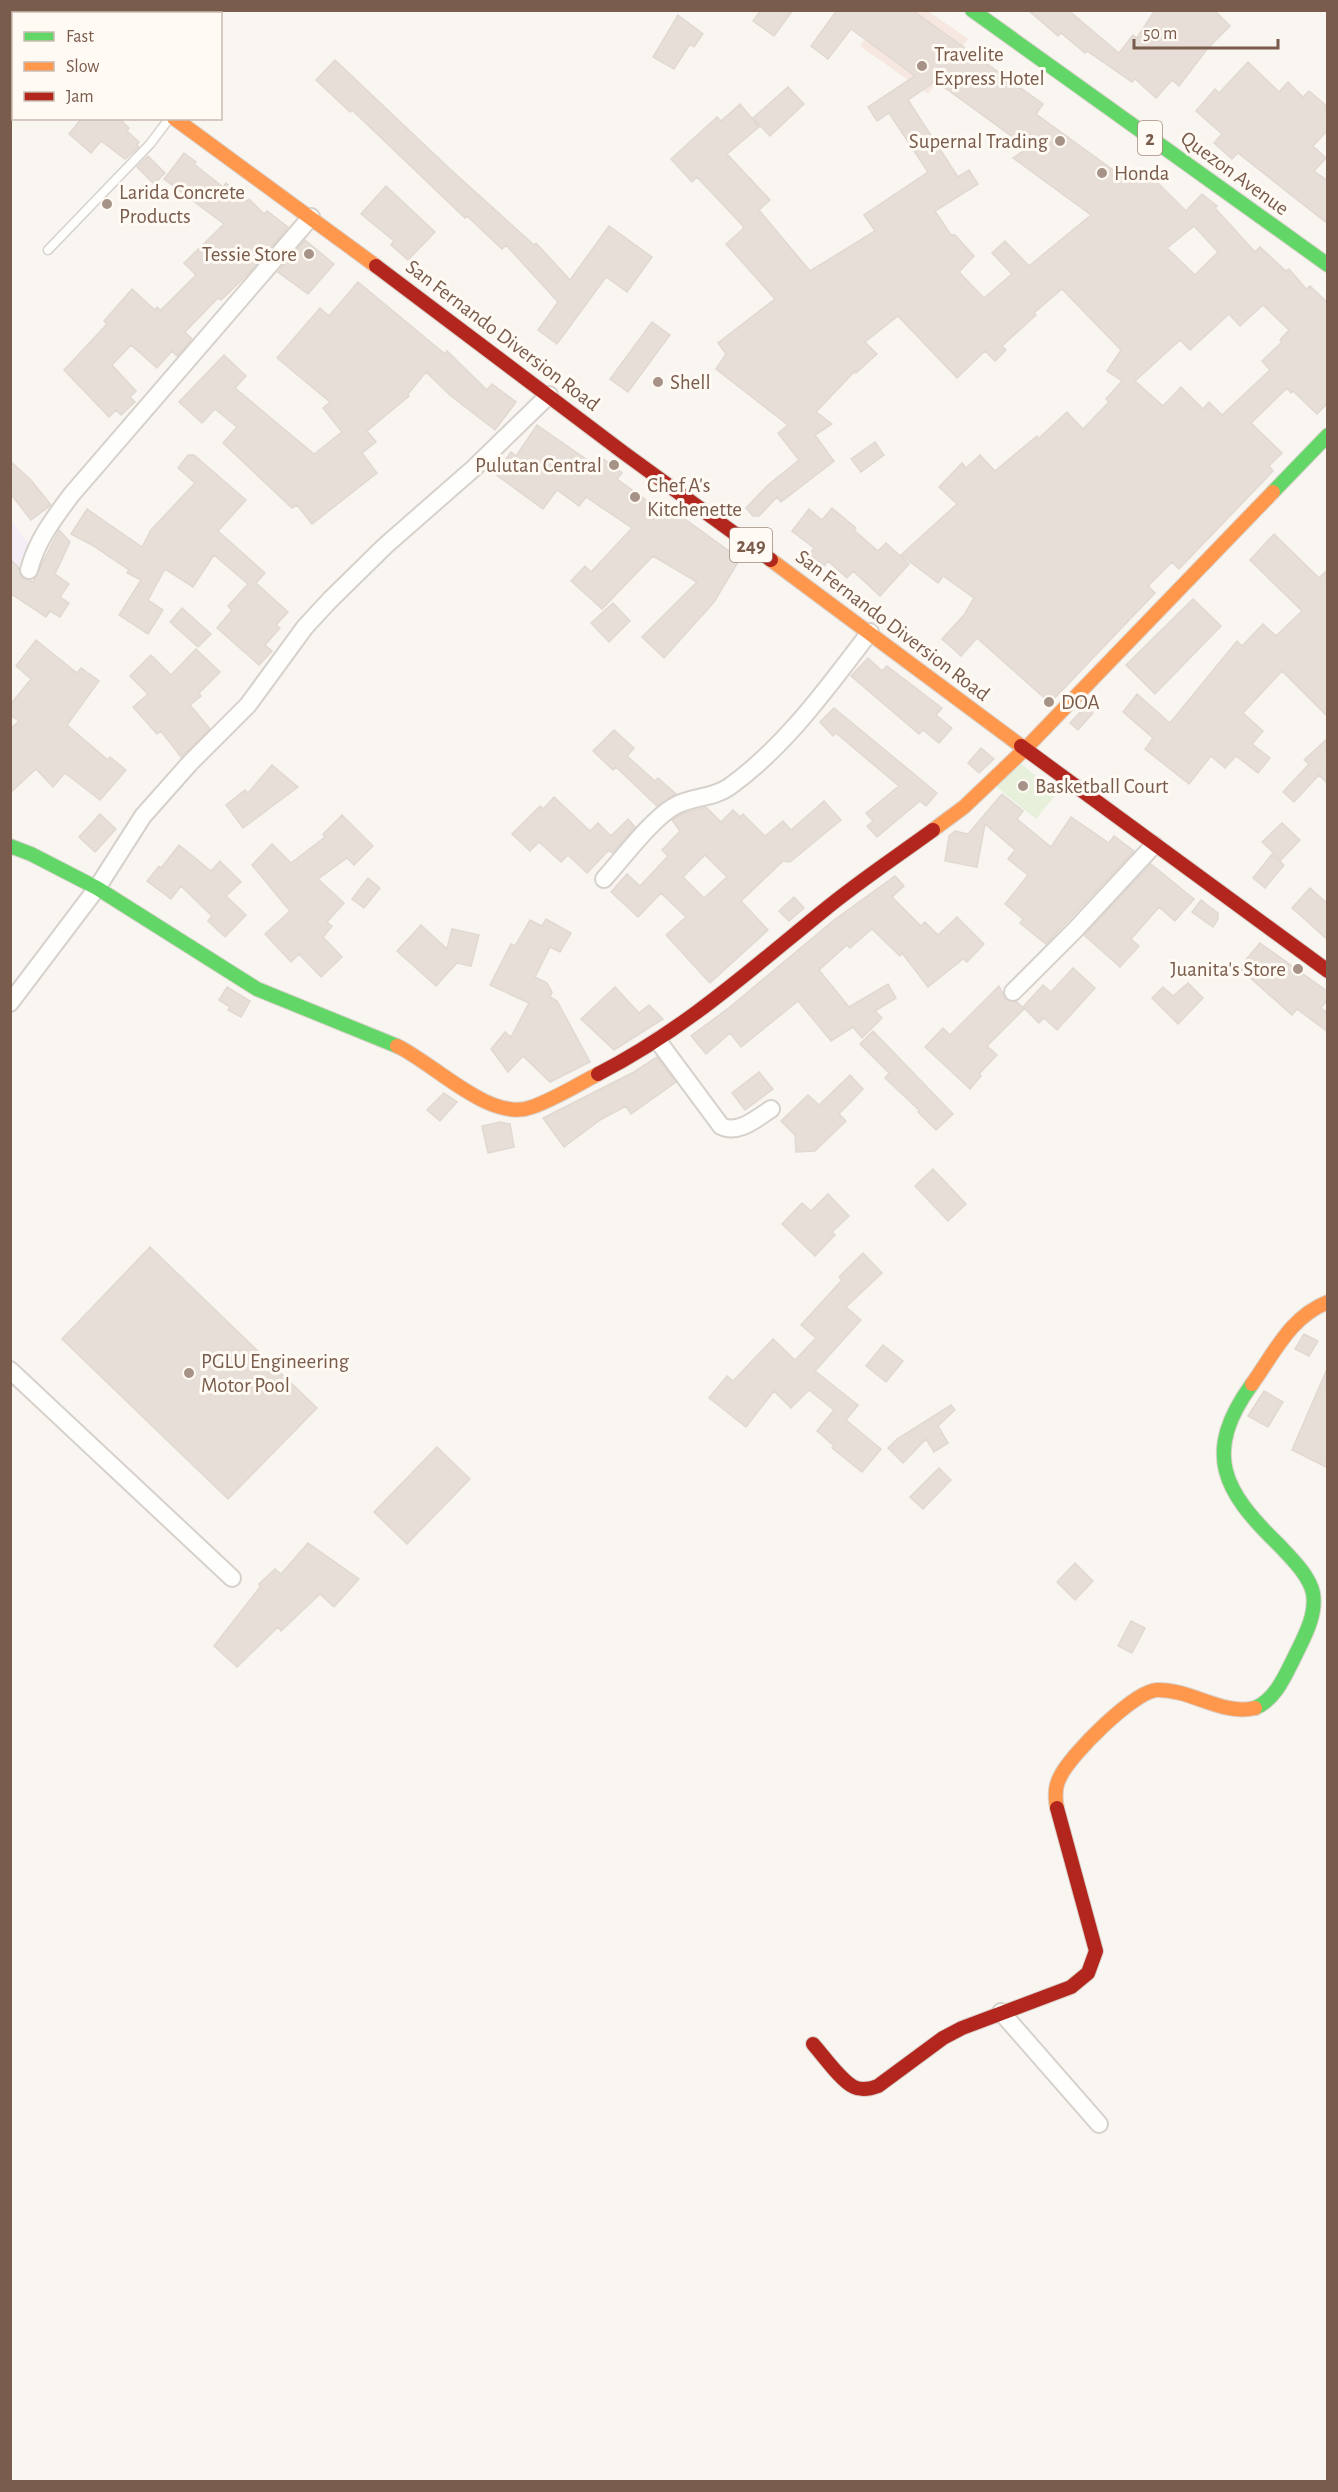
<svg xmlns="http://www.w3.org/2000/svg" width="1338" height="2492" viewBox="0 0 1338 2492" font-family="'Alegreya Sans',sans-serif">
<rect width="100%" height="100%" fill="#f9f5f0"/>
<path fill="#f6e8e1" d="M 885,11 L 928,11 L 968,39 L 928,94 L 860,46 Z"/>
<path fill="#f6eef6" d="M 11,520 L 29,544 L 11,584 Z"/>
<path fill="#e7f0db" d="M 1009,754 L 1057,793 L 1036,819 L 988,780 Z"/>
<path fill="#e6ded7" stroke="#e2d8d2" stroke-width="1.5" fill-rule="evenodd" d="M 761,10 L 793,10 L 774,36 L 753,21 Z
M 837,10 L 912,10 L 1043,104 L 1036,114 L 1127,180 L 1132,183 L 1144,169 L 1186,211 L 1202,194 L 1217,206 L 1215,208 L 1255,252 L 1260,247 L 1286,271 L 1289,269 L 1306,289 L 1310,286 L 1328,303 L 1328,403 L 1317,414 L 1293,391 L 1291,393 L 1287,388 L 1251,423 L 1282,453 L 1269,466 L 1273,471 L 1179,569 L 1172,562 L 1148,586 L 1155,593 L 1050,703 L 977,638 L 961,656 L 942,639 L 964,615 L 974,598 L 943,576 L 938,583 L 901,555 L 957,504 L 939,487 L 962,463 L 966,468 L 980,455 L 995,471 L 1037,436 L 1038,439 L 1067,412 L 1083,429 L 1109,402 L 1106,399 L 1122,381 L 1107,371 L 1121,350 L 1062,289 L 1034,313 L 1036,315 L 1002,346 L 1006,350 L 995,361 L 985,351 L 957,378 L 898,316 L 865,342 L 877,354 L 856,373 L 855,371 L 816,412 L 832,424 L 815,435 L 834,461 L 781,502 L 777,497 L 759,516 L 753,516 L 746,508 L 768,485 L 799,460 L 778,433 L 788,425 L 716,369 L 726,354 L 718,343 L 775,299 L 726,244 L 743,229 L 743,226 L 697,177 L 692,182 L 671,159 L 717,117 L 721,121 L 740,104 L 759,127 L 727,154 L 770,200 L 759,210 L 810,271 L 875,231 L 864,215 L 928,172 L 889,113 L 877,121 L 868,107 L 915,76 L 851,29 L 828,59 L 811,46 ZM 934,80 L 1028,148 L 1013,158 L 1091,215 L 1029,266 L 1005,241 L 992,253 L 1012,274 L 984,298 L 959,272 L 974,256 L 955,235 L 951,235 L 935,211 L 978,184 L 969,170 L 958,177 L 908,100 L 930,85 ZM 1194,226 L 1218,252 L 1195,275 L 1167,248 ZM 1263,305 L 1289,330 L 1280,340 L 1282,342 L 1262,361 L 1270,370 L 1222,415 L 1209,402 L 1203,409 L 1181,387 L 1163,406 L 1135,381 L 1180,340 L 1190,350 L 1229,314 L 1240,326 Z
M 1028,10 L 1068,10 L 1119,53 L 1133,35 L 1137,38 L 1155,10 L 1214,10 L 1230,26 L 1208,48 L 1179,86 L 1172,80 L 1156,98 L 1135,79 L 1132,82 L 1087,51 L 1085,53 L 1061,33 L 1058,36 Z
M 678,15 L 703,34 L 694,47 L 690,44 L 674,69 L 653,57 Z
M 335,60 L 451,170 L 534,245 L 536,243 L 570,280 L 609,226 L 652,257 L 627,292 L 606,277 L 557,344 L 538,330 L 558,302 L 506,245 L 502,249 L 467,216 L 465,218 L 352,110 L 350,112 L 316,80 Z
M 1248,62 L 1279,92 L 1288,82 L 1303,97 L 1309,91 L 1328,107 L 1328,130 L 1313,146 L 1326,158 L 1314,171 L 1328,181 L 1328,224 L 1238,153 L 1232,159 L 1214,143 L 1222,134 L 1196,111 L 1215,89 L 1219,93 Z
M 788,87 L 804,104 L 770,136 L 753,118 Z
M 82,118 L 119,118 L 129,128 L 127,131 L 139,142 L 137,145 L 139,147 L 125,159 L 101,141 L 91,153 L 69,134 Z
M 184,153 L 196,162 L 194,164 L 223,187 L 226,183 L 247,201 L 249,199 L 264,214 L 267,211 L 288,227 L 253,269 L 221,300 L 218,298 L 185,332 L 192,339 L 177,356 L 172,351 L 157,368 L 131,345 L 112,365 L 136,391 L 130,397 L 135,402 L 121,415 L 116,410 L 109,417 L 64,370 L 107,324 L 104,321 L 132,289 L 155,310 L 157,307 L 161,310 L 196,275 L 184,263 L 224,224 L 164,179 Z
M 148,156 L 165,173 L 154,184 L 137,167 Z
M 386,186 L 435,232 L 408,260 L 391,245 L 394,241 L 361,214 Z
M 305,240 L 334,264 L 308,294 L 278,272 Z
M 358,282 L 445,354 L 447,351 L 487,390 L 492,384 L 516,402 L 495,430 L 451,396 L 426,372 L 408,394 L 409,396 L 367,431 L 376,442 L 362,453 L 377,473 L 312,524 L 297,505 L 292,508 L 223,443 L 237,427 L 215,409 L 202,423 L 179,402 L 224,355 L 246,376 L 235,388 L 314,454 L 342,432 L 323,408 L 330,402 L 277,358 L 320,308 L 329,316 Z
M 652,322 L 670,335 L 628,392 L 610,379 Z
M 537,425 L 596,466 L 602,458 L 622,473 L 617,479 L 653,505 L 657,500 L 678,514 L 740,559 L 714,602 L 664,658 L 642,637 L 697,582 L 653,556 L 602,609 L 571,581 L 585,566 L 591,572 L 632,528 L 586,497 L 579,506 L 557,490 L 543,509 L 495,474 L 511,452 L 516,456 Z
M 875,442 L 884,455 L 861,472 L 851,459 Z
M 188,455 L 194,455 L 246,500 L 218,531 L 265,573 L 256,583 L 288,612 L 276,625 L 280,628 L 265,645 L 272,651 L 259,665 L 217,628 L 232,610 L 228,606 L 248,584 L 214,555 L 193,587 L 165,569 L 148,600 L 163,610 L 148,634 L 119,615 L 141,580 L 127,573 L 129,570 L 92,545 L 71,534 L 87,509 L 142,547 L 151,530 L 195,483 L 178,468 Z
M 10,461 L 31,480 L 51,505 L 31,520 L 10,493 Z
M 832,508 L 856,528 L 854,530 L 878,551 L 886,543 L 909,564 L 880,596 L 853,571 L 847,578 L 828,561 L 824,566 L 810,554 L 814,548 L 792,531 L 809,509 L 822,520 Z
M 59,530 L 70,542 L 55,574 L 69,584 L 60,597 L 69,603 L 60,617 L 50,611 L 46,617 L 10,593 L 10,559 L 19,568 L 22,577 L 33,582 Z
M 1274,534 L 1319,578 L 1328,569 L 1328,717 L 1282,671 L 1243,713 L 1263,731 L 1252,744 L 1270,758 L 1258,773 L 1236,756 L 1225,768 L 1211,756 L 1189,784 L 1145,749 L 1153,738 L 1123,712 L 1137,694 L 1170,723 L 1237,641 L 1242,646 L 1263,624 L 1276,636 L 1302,611 L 1250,560 Z
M 1193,599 L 1221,626 L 1155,694 L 1126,665 Z
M 613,603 L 630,621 L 609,642 L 591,623 Z
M 182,608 L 211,634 L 198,647 L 170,622 Z
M 36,640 L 77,673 L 81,668 L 99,681 L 67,725 L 108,760 L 110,757 L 126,770 L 100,800 L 65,773 L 53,787 L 36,769 L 10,793 L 10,729 L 19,721 L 10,715 L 10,705 L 31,679 L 16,666 Z
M 196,649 L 220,672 L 199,693 L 201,696 L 190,705 L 210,729 L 181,757 L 161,731 L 157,734 L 133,707 L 148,694 L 130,676 L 151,655 L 171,675 Z
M 868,658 L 882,671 L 887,666 L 942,708 L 936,715 L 952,728 L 939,743 L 923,730 L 919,734 L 851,676 Z
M 1086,706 L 1093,713 L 1078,730 L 1070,723 Z
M 834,708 L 937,793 L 926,806 L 920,801 L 877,837 L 867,826 L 873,821 L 866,813 L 899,786 L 836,733 L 833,736 L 820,722 Z
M 614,730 L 634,748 L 627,756 L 655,781 L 658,778 L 676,794 L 657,806 L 616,767 L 613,770 L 593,751 Z
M 1328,738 L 1328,784 L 1319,775 L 1294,802 L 1283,792 L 1309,764 L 1304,760 Z
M 981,748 L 994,759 L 979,773 L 968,763 Z
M 272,765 L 298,787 L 243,828 L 226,805 L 245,790 L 248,793 Z
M 1002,794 L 1023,811 L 1017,819 L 1051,847 L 1071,817 L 1109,843 L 1114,836 L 1134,851 L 1046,944 L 1020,923 L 1023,919 L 1005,904 L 1028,875 L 1008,859 L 1015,850 L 985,824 L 977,867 L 945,861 L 949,836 L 955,831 L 968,834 Z
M 554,797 L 590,831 L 598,823 L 611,836 L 628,819 L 635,827 L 612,853 L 609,850 L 587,873 L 568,855 L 561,862 L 539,842 L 530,851 L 512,834 L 540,806 L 543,809 Z
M 824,801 L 841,820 L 790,862 L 783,861 L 741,901 L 768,930 L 710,983 L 666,935 L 686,917 L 661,893 L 638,917 L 611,892 L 627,874 L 640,886 L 668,856 L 662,850 L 680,831 L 672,820 L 684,813 L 706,807 L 721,822 L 733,810 L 740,817 L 743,814 L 765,836 L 783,821 L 791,830 ZM 705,855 L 727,877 L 704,898 L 683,877 Z
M 100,814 L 116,829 L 95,852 L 79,837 Z
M 342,815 L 373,846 L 354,865 L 347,858 L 318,879 L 344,903 L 327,922 L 332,926 L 323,937 L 342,957 L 321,977 L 299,954 L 291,962 L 265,934 L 290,911 L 252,865 L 272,844 L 291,863 L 325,837 L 323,834 Z
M 1282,823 L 1300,840 L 1281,860 L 1262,842 Z
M 179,845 L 211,871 L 220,861 L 241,882 L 226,896 L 246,915 L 225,937 L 208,921 L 212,916 L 181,886 L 171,899 L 147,881 L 159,866 L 161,868 Z
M 1272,854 L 1284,865 L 1265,888 L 1253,878 Z
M 1151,864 L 1194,899 L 1175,921 L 1159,907 L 1131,939 L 1139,946 L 1120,967 L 1084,935 Z
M 895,876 L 904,886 L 892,897 L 921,926 L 925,922 L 938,935 L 957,917 L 984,944 L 967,962 L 963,959 L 928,987 L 902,953 L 900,956 L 872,929 L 850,948 L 847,945 L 819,970 L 849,1007 L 888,984 L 896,998 L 875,1011 L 882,1018 L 862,1038 L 853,1027 L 831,1041 L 798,1001 L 741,1047 L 730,1033 L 706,1054 L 691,1036 L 730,1007 L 834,920 Z
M 368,878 L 380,888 L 364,908 L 352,899 Z
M 1310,888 L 1328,904 L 1328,940 L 1292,908 Z
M 794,897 L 804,908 L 789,921 L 779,911 Z
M 1201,900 L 1218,913 L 1218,919 L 1213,927 L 1192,912 Z
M 546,919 L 571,933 L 560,952 L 550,947 L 535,977 L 547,983 L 552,992 L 550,997 L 557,1001 L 590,1062 L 550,1082 L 523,1056 L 508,1072 L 491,1049 L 505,1032 L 511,1037 L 529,1003 L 490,985 L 511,944 L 515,946 L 530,920 L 542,926 Z
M 421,925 L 447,949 L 452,929 L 479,935 L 471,966 L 457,963 L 436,986 L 397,951 Z
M 1260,943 L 1328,992 L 1328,999 L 1321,1008 L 1328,1013 L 1328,1032 L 1297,1009 L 1292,1015 L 1239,968 Z
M 1073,968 L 1095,988 L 1057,1030 L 1044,1018 L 1039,1023 L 1023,1007 L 1043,985 L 1051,992 Z
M 1188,983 L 1203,998 L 1178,1024 L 1152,998 L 1163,987 L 1173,996 Z
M 999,986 L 1006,1000 L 1017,1002 L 1024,1009 L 987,1046 L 997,1055 L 979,1074 L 981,1076 L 970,1089 L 925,1047 L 943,1028 L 950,1035 Z
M 227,987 L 250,1001 L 241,1017 L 228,1010 L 230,1007 L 219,1000 Z
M 615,987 L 639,1013 L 649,1005 L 663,1019 L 614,1050 L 581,1019 Z
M 873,1031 L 953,1114 L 936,1130 L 918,1112 L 920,1111 L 885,1078 L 889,1073 L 860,1044 Z
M 657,1057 L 676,1082 L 631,1114 L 626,1106 L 600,1120 L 564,1147 L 543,1118 L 634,1072 Z
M 759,1072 L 773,1089 L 745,1110 L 732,1093 Z
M 850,1075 L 863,1089 L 839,1114 L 846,1121 L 815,1151 L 796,1152 L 795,1135 L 781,1121 L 808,1095 L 819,1105 Z
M 444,1093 L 457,1102 L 440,1121 L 427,1110 Z
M 500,1122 L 510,1124 L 514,1147 L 488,1153 L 482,1126 Z
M 933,1169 L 966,1204 L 948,1221 L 915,1186 Z
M 828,1194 L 849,1216 L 832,1232 L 835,1235 L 815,1256 L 782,1224 L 802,1203 L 811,1211 Z
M 150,1247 L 317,1408 L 228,1499 L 62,1339 Z
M 863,1253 L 882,1273 L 846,1307 L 861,1320 L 815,1371 L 858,1405 L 846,1420 L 881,1449 L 862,1472 L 832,1448 L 834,1446 L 817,1431 L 834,1410 L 809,1390 L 791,1408 L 774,1391 L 746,1427 L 709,1398 L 727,1376 L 733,1381 L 773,1339 L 795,1360 L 816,1338 L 801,1325 L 842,1280 L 839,1277 Z
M 1304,1334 L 1318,1341 L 1309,1356 L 1295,1349 Z
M 883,1345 L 903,1361 L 886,1382 L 866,1366 Z
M 1327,1369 L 1328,1369 L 1328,1468 L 1292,1450 Z
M 1264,1391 L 1283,1402 L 1268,1427 L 1248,1416 Z
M 951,1405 L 955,1410 L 938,1426 L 948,1443 L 934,1452 L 926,1439 L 903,1463 L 888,1448 L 897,1439 Z
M 437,1447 L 470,1479 L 407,1544 L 374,1512 Z
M 939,1468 L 951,1480 L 923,1509 L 910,1497 Z
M 308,1543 L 359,1579 L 334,1607 L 320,1594 L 281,1631 L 278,1627 L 237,1667 L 214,1646 L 260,1587 L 259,1584 L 275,1569 L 281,1574 Z
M 1075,1563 L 1093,1581 L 1075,1600 L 1057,1582 Z
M 1131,1621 L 1145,1628 L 1132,1653 L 1118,1646 Z"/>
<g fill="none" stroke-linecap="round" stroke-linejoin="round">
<g stroke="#d7d1cb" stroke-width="11">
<path id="lane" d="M 48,250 L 150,144 L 169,119"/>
</g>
<g stroke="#d7d1cb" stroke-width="20">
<path id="street" d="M 29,570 C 37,540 54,518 72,494 L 311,217
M 604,879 C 623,858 650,821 673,807 C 690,796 712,799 729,787 C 785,747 828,687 870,632
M 1013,992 L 1074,931 L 1154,845
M 10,1003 L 97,888 L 143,816 L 190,763 L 248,705 L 305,627 L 330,600 L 385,546 L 474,468 L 549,395
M 658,1041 L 721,1126 C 738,1135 757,1118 771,1109
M 10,1370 L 232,1578
M 1001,2012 L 1099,2124"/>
</g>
<g stroke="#d9d2cb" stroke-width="16">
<path id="fast" d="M 25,10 L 29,14
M 972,10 L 1328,265
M 1273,492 L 1328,435
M 10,846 L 31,854 L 97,888 L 257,989 L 397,1046
M 1252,1384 C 1202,1453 1223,1491 1279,1545 C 1291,1558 1309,1575 1313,1593 C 1317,1616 1303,1639 1294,1658 C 1285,1676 1275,1700 1255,1708"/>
</g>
<g stroke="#d9d2cb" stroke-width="16">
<path id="slow" d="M 174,118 L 376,266
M 771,560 L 1021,746
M 933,830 L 964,807 L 1025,749 L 1273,492
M 397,1046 C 434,1063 490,1123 532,1107 C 555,1099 577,1085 598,1074
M 1252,1384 C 1275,1352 1290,1317 1328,1302
M 1057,1808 C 1055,1798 1055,1786 1060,1777 C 1070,1755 1134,1691 1157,1690 C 1191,1689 1222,1716 1255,1708"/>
</g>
<g stroke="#d9d2cb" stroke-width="16">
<path id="jam" d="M 376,266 L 624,453 L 771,560
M 1021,746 L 1328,971
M 598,1074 C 684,1030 749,971 823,911 C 858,882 896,857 933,830
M 813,2044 C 823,2055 841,2081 854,2087 C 862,2091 870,2089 878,2086 L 943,2038 L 962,2028 L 1071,1987 L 1088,1973 L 1096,1951 L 1057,1808"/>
</g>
<use href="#lane" stroke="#fefefd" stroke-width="8"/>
<use href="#street" stroke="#fefefd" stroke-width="16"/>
<use href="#fast" stroke="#63d668" stroke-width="14"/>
<use href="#slow" stroke="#ff974d" stroke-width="14"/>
<use href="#jam" stroke="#b3261e" stroke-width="14"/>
</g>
<g fill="#a69286" stroke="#fffaf3" stroke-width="2">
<circle cx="922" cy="66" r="6"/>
<circle cx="1060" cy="141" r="6"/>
<circle cx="1102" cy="173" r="6"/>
<circle cx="107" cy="204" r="6"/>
<circle cx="309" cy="254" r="6"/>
<circle cx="658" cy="382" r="6"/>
<circle cx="614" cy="465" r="6"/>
<circle cx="635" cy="497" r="6"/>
<circle cx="1049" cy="702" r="6"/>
<circle cx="1023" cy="786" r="6"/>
<circle cx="1298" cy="969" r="6"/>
<circle cx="189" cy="1373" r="6"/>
</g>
<g text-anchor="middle" stroke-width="6" stroke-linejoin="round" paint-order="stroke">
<g fill="#fffaf3" stroke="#a28b7f" stroke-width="1.5">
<rect x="1138" y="121" width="24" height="34" rx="4.5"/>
<rect x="730" y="528" width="42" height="34" rx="4.5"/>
</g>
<g font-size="20" font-weight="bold" fill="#7a5c4d">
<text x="1150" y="145">2</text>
<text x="751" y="552">249</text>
</g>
<g font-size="21" fill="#7a5c4d" stroke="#fffaf3" text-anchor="start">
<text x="934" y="61">Travelite<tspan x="934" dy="24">Express Hotel</tspan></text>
<text x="1048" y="148" text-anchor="end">Supernal Trading</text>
<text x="1114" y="180">Honda</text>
<text x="119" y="199">Larida Concrete<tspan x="119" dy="24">Products</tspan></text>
<text x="297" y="261" text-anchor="end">Tessie Store</text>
<text x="670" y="389">Shell</text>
<text x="602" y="472" text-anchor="end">Pulutan Central</text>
<text x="647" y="492">Chef A's<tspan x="647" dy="24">Kitchenette</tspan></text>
<text x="1061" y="709">DOA</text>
<text x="1035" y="793">Basketball Court</text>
<text x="1286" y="976" text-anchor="end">Juanita's Store</text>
<text x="201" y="1368">PGLU Engineering<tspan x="201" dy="24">Motor Pool</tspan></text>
</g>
<g font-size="21" fill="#7a5c4d" stroke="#fffaf3">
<text transform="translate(1235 173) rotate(36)" y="7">Quezon Avenue</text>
<text transform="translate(503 335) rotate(37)" y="7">San Fernando Diversion Road</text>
<text transform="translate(893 625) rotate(37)" y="7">San Fernando Diversion Road</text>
</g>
</g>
<rect width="1338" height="2492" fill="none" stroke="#7a5c4d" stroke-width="24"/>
<rect x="12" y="12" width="210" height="108" fill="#fffaf3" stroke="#cabbb1" stroke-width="1.5"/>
<rect x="24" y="32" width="30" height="9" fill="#63d668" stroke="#cabbb1" stroke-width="1.5"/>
<text x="66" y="42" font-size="18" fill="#7a5c4d">Fast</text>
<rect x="24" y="62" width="30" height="9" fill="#ff974d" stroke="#cabbb1" stroke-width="1.5"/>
<text x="66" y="72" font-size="18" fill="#7a5c4d">Slow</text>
<rect x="24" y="92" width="30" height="9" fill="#b3261e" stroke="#cabbb1" stroke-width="1.5"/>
<text x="66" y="102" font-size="18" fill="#7a5c4d">Jam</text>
<path d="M1134 39v9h144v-9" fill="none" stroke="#7a5c4d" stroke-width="3"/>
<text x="1143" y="39" font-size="18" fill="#7a5c4d" stroke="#fffaf3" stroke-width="4.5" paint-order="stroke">50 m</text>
</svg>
